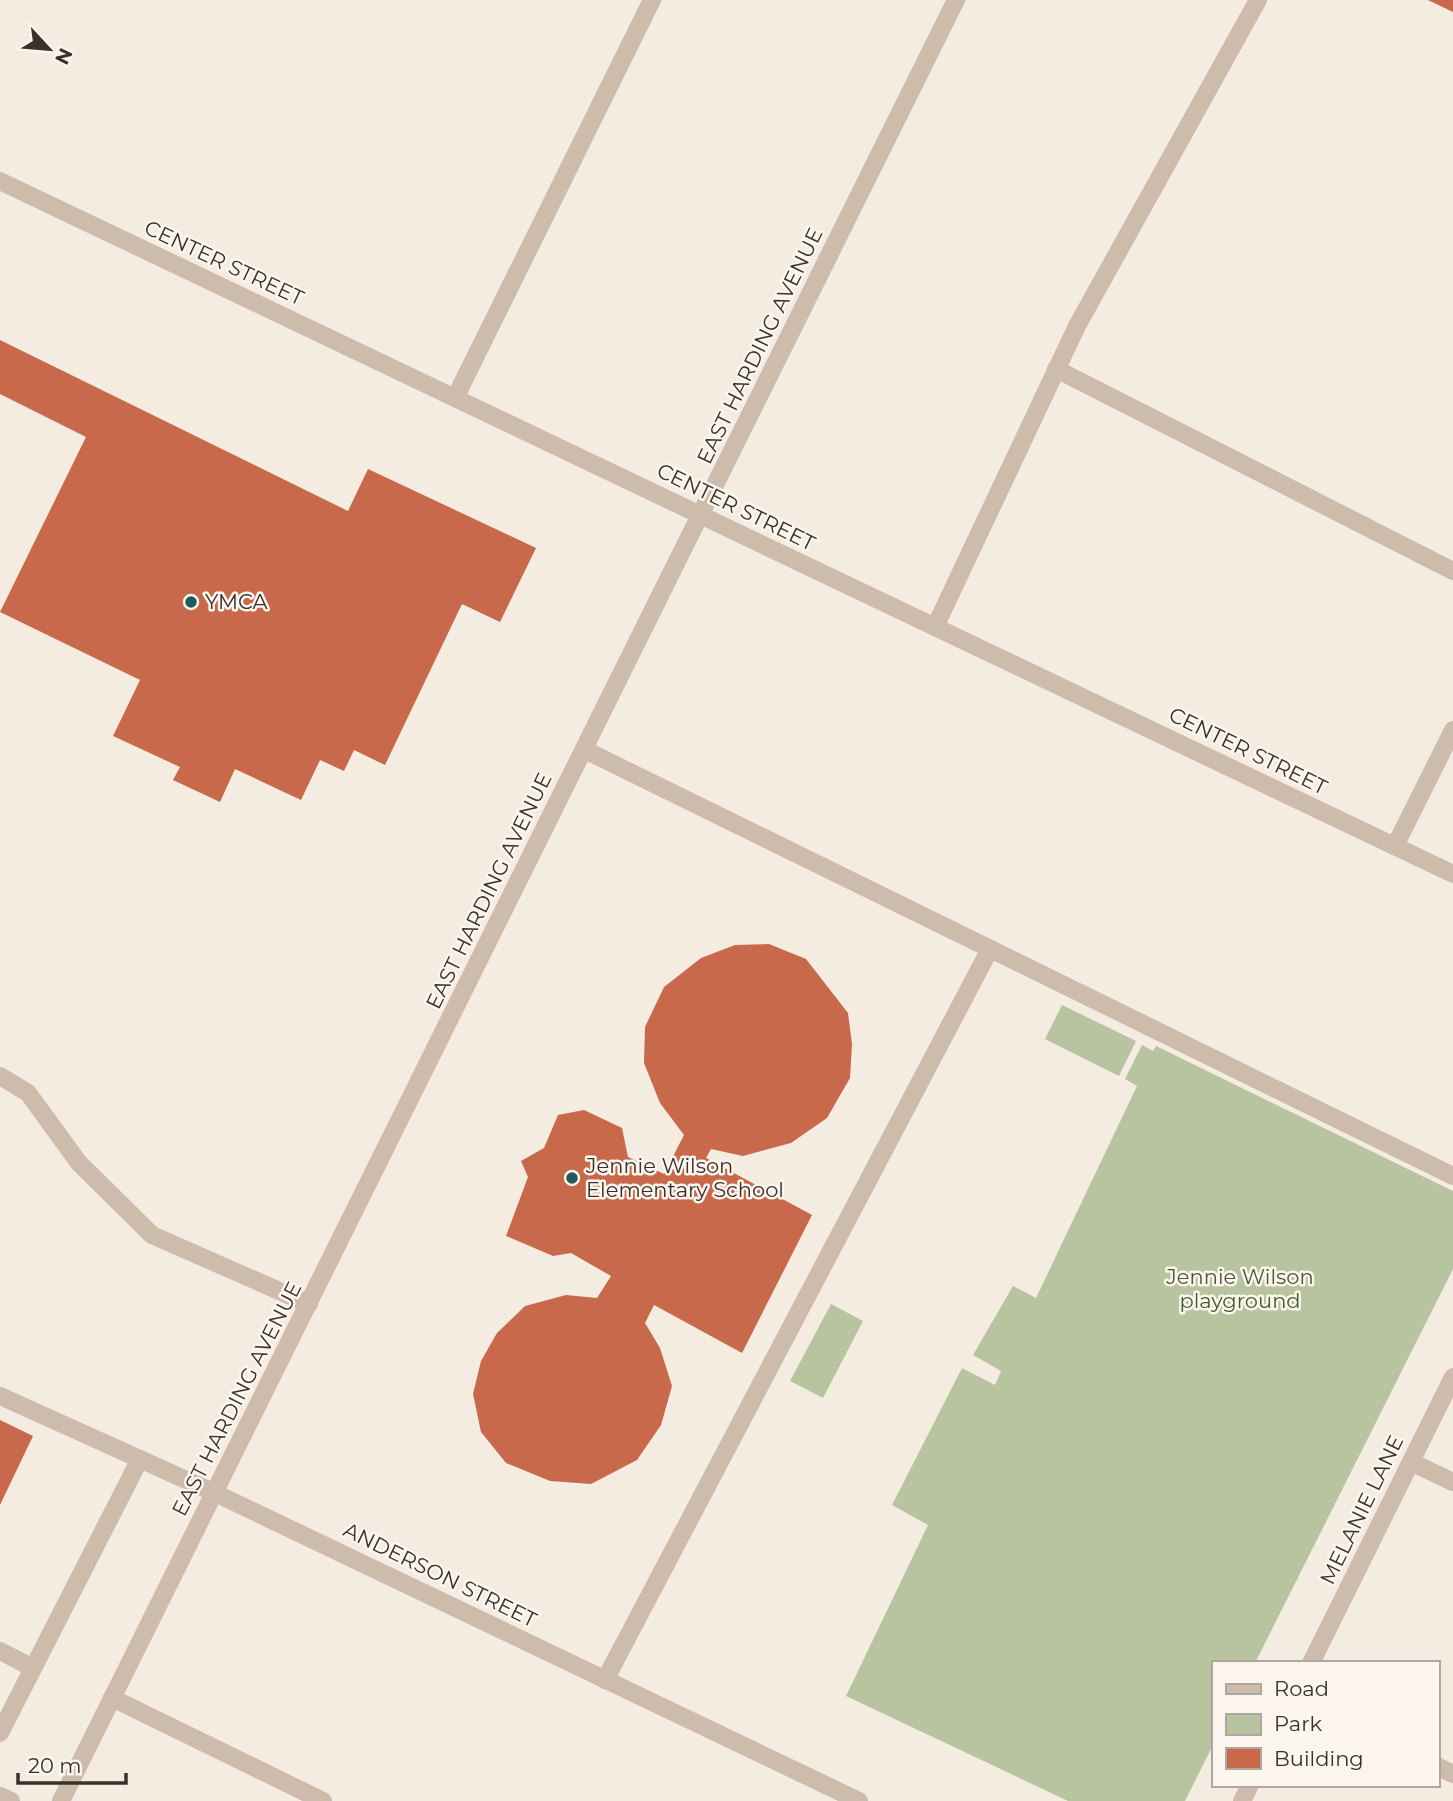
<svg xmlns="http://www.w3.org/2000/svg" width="1453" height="1801" viewBox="0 0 1453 1801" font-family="Montserrat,sans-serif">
<rect width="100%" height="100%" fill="#f4ebe1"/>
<path fill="#b8c4a0" d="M 1062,1005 L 1136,1041 L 1119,1076 L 1045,1039 Z
M 1142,1045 L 1153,1051 L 1156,1046 L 1453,1191 L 1453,1269 L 1255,1663 L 1213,1663 L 1213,1745 L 1185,1801 L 1068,1801 L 846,1696 L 928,1525 L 892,1505 L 962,1368 L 995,1385 L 1001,1371 L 973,1355 L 1013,1286 L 1036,1298 L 1137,1086 L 1125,1079 Z
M 831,1304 L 863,1321 L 823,1398 L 790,1381 Z"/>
<path fill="#c8694b" d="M 1428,0 L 1453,0 L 1453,12 Z
M 0,340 L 348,511 L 368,469 L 536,548 L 500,622 L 462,604 L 385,765 L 354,750 L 344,771 L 320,760 L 301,800 L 235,769 L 220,802 L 173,780 L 180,767 L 113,736 L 140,680 L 0,612 L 86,437 L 0,394 Z
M 769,944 L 806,959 L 848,1013 L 852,1044 L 850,1078 L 827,1118 L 791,1143 L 743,1156 L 711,1149 L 706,1158 L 812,1215 L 742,1353 L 654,1305 L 645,1323 L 660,1348 L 672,1386 L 661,1425 L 637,1460 L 591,1484 L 550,1481 L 506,1463 L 481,1432 L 473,1394 L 481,1361 L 497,1333 L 525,1306 L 566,1295 L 597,1298 L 611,1276 L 571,1253 L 553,1256 L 506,1236 L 528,1177 L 521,1161 L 544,1148 L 558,1115 L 584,1110 L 622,1128 L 628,1157 L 664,1174 L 684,1135 L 660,1103 L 644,1063 L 645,1027 L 664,987 L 701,958 L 735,945 Z
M 0,1420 L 33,1436 L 0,1505 Z"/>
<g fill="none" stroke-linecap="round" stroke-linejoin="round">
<path stroke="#cdbbac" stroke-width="18" d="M 1056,369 L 1453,571
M 455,398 L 652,0
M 935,627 L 1077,326 L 1258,0
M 585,750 L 1453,1176
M 0,1651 L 33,1668
M 605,1680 L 990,949
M 112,1698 L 323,1801
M 0,1733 L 140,1459
M 1437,1766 L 1453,1774
M 0,1796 L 11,1801"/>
<path stroke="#cdbbac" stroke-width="18" d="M 1395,846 L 1453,730
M 0,1076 L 28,1093 L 79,1163 L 152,1235 L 309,1304
M 0,1396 L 215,1493 L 859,1801
M 1411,1462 L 1453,1482
M 1311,1663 L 1453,1377
M 61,1801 L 956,0
M 1242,1801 L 1250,1785"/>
<path stroke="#cdbbac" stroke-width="18" d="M 0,181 L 1453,874"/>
</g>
<g fill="#1f5a5e" stroke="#fbf5ee" stroke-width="2.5">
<circle cx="191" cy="602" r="7"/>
<circle cx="572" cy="1178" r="7"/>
</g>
<g text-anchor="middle" stroke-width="5" stroke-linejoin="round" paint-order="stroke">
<g font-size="21" fill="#3b302b" stroke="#fbf5ee">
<text transform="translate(224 263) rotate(25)" y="7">CENTER STREET</text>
<text transform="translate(760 346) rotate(-64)" y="7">EAST HARDING AVENUE</text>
<text transform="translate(736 507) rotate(26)" y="7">CENTER STREET</text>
<text transform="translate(1248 751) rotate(26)" y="7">CENTER STREET</text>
<text transform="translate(489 891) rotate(-64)" y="7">EAST HARDING AVENUE</text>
<text transform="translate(237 1399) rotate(-63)" y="7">EAST HARDING AVENUE</text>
<text transform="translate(1362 1510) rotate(-64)" y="7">MELANIE LANE</text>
<text transform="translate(440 1575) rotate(26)" y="7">ANDERSON STREET</text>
</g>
<g font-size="21" fill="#3b302b" stroke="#fbf5ee" text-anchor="start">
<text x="205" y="609">YMCA</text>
<text x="586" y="1173">Jennie Wilson<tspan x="586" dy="24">Elementary School</tspan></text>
</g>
<g font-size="21" fill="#4a5a2e" stroke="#fbf5ee">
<text x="1240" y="1284">Jennie Wilson<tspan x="1240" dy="24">playground</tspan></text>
</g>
</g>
<rect x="1212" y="1661" width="228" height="126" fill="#fbf5ee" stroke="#aea6a0" stroke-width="2"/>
<rect x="1226" y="1684" width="35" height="10" fill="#cdbbac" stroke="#aea6a0" stroke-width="2"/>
<text x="1274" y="1696" font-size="21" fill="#3b302b">Road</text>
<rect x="1226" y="1714" width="35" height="21" fill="#b8c4a0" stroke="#aea6a0" stroke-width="2"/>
<text x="1274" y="1731" font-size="21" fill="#3b302b">Park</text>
<rect x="1226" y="1748" width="35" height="21" fill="#c8694b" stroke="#aea6a0" stroke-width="2"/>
<text x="1274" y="1766" font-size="21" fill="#3b302b">Building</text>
<g transform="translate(49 49) rotate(116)" stroke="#fbf5ee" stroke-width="5" paint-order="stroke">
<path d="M0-5L12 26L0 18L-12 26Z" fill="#3b302b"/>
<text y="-10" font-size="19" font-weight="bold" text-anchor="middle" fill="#3b302b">N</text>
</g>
<path d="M18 1773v10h108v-10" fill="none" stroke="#3b302b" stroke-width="3.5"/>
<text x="28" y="1773" font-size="21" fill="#3b302b" stroke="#fbf5ee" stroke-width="5" paint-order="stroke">20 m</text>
</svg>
